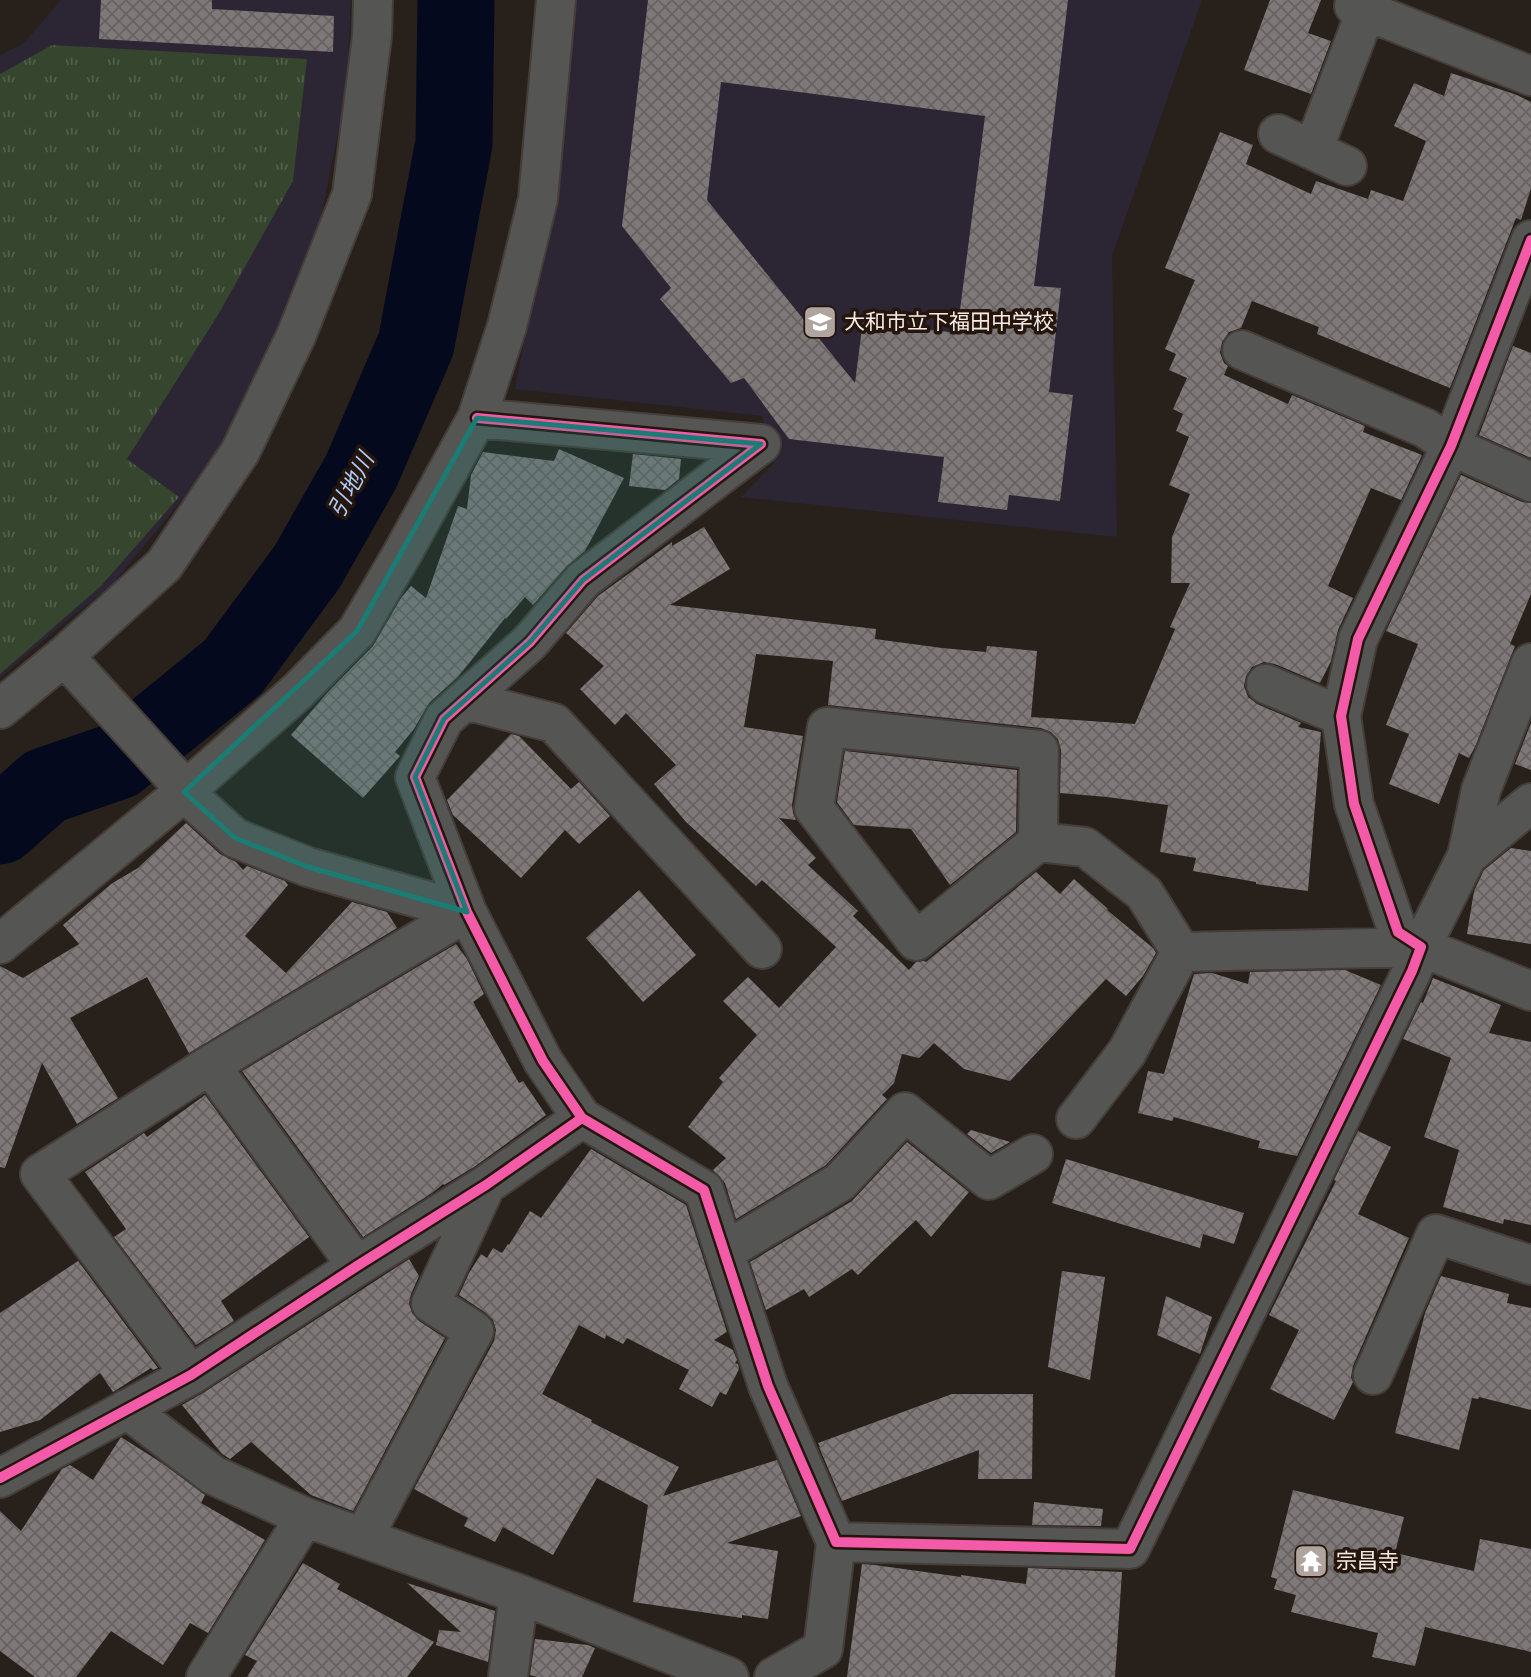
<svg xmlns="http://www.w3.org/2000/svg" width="1531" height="1677" viewBox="0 0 1531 1677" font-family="'Source Serif 4','Noto Sans JP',serif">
<defs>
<pattern id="park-tufts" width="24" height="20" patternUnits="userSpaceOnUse" patternTransform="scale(1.75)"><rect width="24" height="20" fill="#36452e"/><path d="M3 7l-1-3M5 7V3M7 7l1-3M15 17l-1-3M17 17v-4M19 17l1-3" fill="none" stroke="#54604c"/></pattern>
<pattern id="building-cross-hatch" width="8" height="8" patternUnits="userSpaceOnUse" patternTransform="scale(1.75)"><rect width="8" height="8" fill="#7f7878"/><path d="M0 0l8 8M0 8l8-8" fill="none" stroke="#676261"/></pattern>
</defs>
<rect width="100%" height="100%" fill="#28201b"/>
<path fill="#2c2533" d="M 61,0 L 351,0 L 346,96 L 314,249 L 278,345 L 214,461 L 111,586 L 60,626 L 0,678 L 0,55 L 23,44 Z
M 573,0 L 1202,0 L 1112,256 L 1117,537 L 741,497 L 774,463 L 762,416 L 515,389 L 566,115 Z"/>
<path fill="url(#park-tufts)" d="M 52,45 L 307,59 L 293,181 L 218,315 L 127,459 L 179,497 L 101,586 L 0,674 L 0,74 Z"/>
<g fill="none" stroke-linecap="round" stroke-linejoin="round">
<path stroke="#04091e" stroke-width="77" d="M 0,826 L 45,786 L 118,761 L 233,667 L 307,567 L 361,472 L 416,344 L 454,143 L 456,0"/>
</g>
<path fill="url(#building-cross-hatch)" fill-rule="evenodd" d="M 101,0 L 212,0 L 212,9 L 334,16 L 333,52 L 99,39 Z
M 648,0 L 1068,0 L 1034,286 L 1061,288 L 1049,392 L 1073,395 L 1060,501 L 1009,495 L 1007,510 L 938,502 L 944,457 L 789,439 L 744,378 L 731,383 L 660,299 L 671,288 L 622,226 ZM 721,82 L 985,116 L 957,333 L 863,321 L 855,383 L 707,200 Z
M 1270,0 L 1321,0 L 1308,33 L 1331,41 L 1311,94 L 1244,70 Z
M 1451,73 L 1517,95 L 1531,102 L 1531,188 L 1521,220 L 1516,218 L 1450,388 L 1317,334 L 1319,327 L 1252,301 L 1241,328 L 1229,332 L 1222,342 L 1220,353 L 1224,363 L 1228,366 L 1224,375 L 1288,404 L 1292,395 L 1365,426 L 1363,432 L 1422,455 L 1401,500 L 1371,488 L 1328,586 L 1353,598 L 1338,630 L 1331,661 L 1320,683 L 1275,664 L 1264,662 L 1252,667 L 1246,676 L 1244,686 L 1248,697 L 1257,704 L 1301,723 L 1298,727 L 1321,732 L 1308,891 L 1256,884 L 1256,882 L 1193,871 L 1196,858 L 1160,852 L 1168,805 L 1107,797 L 1060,793 L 1061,750 L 1058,739 L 1051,732 L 1041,728 L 828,705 L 833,661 L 756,654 L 744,727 L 803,736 L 792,805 L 793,813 L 796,820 L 779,818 L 816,858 L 808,865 L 858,911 L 853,916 L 909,970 L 916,962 L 924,961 L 926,962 L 1036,872 L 1060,894 L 1074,879 L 1108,909 L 1107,910 L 1153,948 L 1156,953 L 1143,976 L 1126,996 L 1106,979 L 1010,1081 L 964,1069 L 934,1043 L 919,1058 L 902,1054 L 894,1083 L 882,1095 L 887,1099 L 826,1165 L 736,1219 L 725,1183 L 713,1170 L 726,1158 L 688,1127 L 723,1082 L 719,1078 L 757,1035 L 723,1001 L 748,977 L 779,1008 L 836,947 L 762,880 L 756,886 L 686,822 L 654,784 L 676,765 L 626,713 L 615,725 L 580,689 L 604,666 L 566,633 L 598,596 L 672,542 L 672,546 L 704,527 L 730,569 L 670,605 L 876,629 L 875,639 L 942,648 L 986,652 L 987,646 L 1037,651 L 1031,717 L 1135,724 L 1175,629 L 1170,627 L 1190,583 L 1171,583 L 1172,537 L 1190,494 L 1169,485 L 1189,437 L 1176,431 L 1183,414 L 1173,409 L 1187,378 L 1169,370 L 1176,354 L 1165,349 L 1195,280 L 1165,268 L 1220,132 L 1253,145 L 1246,164 L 1311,194 L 1316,181 L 1368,199 L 1371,190 L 1403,201 L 1426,141 L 1394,126 L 1414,83 L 1444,96 Z
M 1513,346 L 1531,353 L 1531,458 L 1479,435 Z
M 559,449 L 624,478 L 585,551 L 567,566 L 533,605 L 525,597 L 506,619 L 505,618 L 458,677 L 429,703 L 414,729 L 395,752 L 400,756 L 363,798 L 291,735 L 327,693 L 373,646 L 401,598 L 411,586 L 426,598 L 458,506 L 467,509 L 471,475 L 483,452 L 554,461 Z
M 633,454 L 681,459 L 679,479 L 665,490 L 629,486 Z
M 1461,475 L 1522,502 L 1531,503 L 1531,594 L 1510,644 L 1515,646 L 1513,651 L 1475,747 L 1469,758 L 1459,753 L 1439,804 L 1389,784 L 1409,734 L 1386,725 L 1418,644 L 1386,631 Z
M 1531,723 L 1531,770 L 1515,764 Z
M 511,734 L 519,736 L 571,789 L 579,782 L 610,816 L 579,844 L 565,830 L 521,878 L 453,815 L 447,800 Z
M 845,751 L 1017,770 L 1016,832 L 950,885 L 911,829 L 854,825 L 837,802 Z
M 186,823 L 220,854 L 236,862 L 243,870 L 247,866 L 285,881 L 288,885 L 245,936 L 286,973 L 352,902 L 387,912 L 397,928 L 189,1053 L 147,977 L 70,1018 L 118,1098 L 77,1124 L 42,1063 L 5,1168 L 0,1167 L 0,966 L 23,978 L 79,944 L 63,925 L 111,884 L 138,868 Z
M 1511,848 L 1531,851 L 1531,944 L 1467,934 L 1474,891 L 1484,870 Z
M 639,890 L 696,955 L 643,1002 L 586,938 Z
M 456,944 L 467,959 L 484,994 L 473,1002 L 519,1083 L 523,1081 L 546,1115 L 474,1167 L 444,1185 L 443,1184 L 432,1193 L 363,1237 L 242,1071 Z
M 1345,970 L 1381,985 L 1297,1156 L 1258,1148 L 1260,1141 L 1174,1117 L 1172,1121 L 1138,1113 L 1148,1071 L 1164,1074 L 1194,974 L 1212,973 L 1248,984 L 1250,972 Z
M 1433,978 L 1501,1005 L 1489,1033 L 1531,1042 L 1531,1225 L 1504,1219 L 1503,1224 L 1443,1207 L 1459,1150 L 1424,1137 L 1451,1058 L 1403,1039 L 1421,1002 L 1423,1003 Z
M 205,1095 L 309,1237 L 221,1301 L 234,1321 L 196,1345 L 114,1237 L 126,1229 L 85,1172 L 144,1133 L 147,1137 Z
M 971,1130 L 1010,1142 L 991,1153 L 967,1134 Z
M 1358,1131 L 1391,1147 L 1358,1214 L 1409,1238 L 1353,1366 L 1351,1377 L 1353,1382 L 1334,1420 L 1270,1389 L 1299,1330 L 1269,1315 L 1336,1181 L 1334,1180 Z
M 907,1142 L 969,1192 L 931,1237 L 916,1220 L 858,1275 L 852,1269 L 809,1297 L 804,1289 L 766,1310 L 750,1262 L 852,1201 Z
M 591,1149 L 686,1205 L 727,1332 L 714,1340 L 733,1350 L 737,1360 L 735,1363 L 738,1364 L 739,1369 L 726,1395 L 720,1392 L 712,1407 L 679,1389 L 689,1370 L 627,1338 L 623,1344 L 606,1335 L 605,1339 L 579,1325 L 542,1394 L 592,1420 L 591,1422 L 679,1467 L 663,1496 L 777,1460 L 801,1516 L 727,1543 L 778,1551 L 768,1619 L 742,1615 L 742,1618 L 633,1602 L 648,1505 L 597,1478 L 553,1555 L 503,1527 L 495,1542 L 464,1526 L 468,1518 L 414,1489 L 494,1341 L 496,1330 L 493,1320 L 486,1313 L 459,1295 L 469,1273 L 481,1254 L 487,1258 L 493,1248 L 502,1253 L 508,1244 L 509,1245 L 530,1211 L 541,1218 Z
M 1066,1159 L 1244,1213 L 1234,1244 L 1203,1234 L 1200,1248 L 1052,1203 Z
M 409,1259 L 419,1276 L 411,1294 L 409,1303 L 412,1313 L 419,1321 L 445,1338 L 353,1511 L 311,1495 L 251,1442 L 230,1459 L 222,1454 L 182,1405 L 203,1393 Z
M 78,1261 L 158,1368 L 153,1370 L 151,1368 L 113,1392 L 100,1373 L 40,1420 L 0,1432 L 0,1313 Z
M 1062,1271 L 1105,1277 L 1090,1380 L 1048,1367 Z
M 1441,1276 L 1509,1294 L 1507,1303 L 1531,1308 L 1531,1410 L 1479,1397 L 1478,1399 L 1472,1398 L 1459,1450 L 1395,1433 L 1425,1313 Z
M 1166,1296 L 1212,1317 L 1200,1354 L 1157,1335 Z
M 952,1394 L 1033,1394 L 1032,1479 L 978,1479 L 979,1450 L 842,1501 L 819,1447 L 820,1447 L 818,1443 Z
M 121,1437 L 162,1463 L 205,1495 L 201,1503 L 265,1540 L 208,1633 L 190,1623 L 163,1665 L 111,1631 L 76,1677 L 35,1677 L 0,1651 L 0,1511 L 21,1531 L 62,1469 L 70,1465 L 93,1480 Z
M 1293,1490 L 1404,1517 L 1395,1553 L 1474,1571 L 1480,1539 L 1531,1549 L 1531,1652 L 1425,1627 L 1415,1666 L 1372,1657 L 1378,1633 L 1291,1612 L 1296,1595 L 1274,1589 L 1277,1579 L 1271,1577 Z
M 1034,1502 L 1103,1509 L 1101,1526 L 1032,1525 Z
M 303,1563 L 340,1584 L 337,1589 L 434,1642 L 407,1677 L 247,1677 L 257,1661 L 245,1655 Z
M 862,1564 L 875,1565 L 961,1577 L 961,1575 L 1026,1584 L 1028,1568 L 1122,1572 L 1115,1677 L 847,1677 Z
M 407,1583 L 495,1611 L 488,1662 L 436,1645 L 439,1630 L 461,1632 Z
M 535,1639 L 588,1645 L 595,1648 L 582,1677 L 537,1677 L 530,1675 Z"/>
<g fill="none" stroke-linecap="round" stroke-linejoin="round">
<g stroke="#443d38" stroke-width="42">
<path id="minor" d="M 1356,0 L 1354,6 L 1531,76
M 1278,134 L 1347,166
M 1313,150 L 1366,11
M 1242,350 L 1425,428 L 1451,446 L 1531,482
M 64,656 L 175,778 L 184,792 L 235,838 L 308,867 L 467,912
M 1266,684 L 1341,716
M 465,700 L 554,723 L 762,949
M 0,709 L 64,656 L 164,565 L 240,452 L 296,336 L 352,194 L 372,36 L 373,0
M 1038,842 L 1039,750 L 827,727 L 814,808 L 916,941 L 1038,842 L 1085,847 L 1144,893 L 1181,952 L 1421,947 L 1531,991
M 1467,856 L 1481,790 L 1531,663
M 0,944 L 184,792 L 298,691 L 357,631 L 402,554 L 477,418 L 507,326 L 538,199 L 556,0
M 1421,947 L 1467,856 L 1531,803
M 210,1065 L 357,1266
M 582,1118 L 704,1190 L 768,1386 L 836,1542 L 823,1649 L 774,1677
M 1076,1119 L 1127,1052 L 1181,952
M 724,1252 L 840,1182 L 905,1112 L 989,1180 L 1033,1154
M 191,1375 L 40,1174 L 210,1065 L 467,912
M 1373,1375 L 1436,1234 L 1531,1265
M 127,1409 L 213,1475 L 305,1517 L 519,1594 L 729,1677
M 0,1478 L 191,1375 L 357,1266 L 486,1185 L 582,1118 L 543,1061 L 467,912 L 415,777 L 444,719 L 530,642 L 583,580 L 761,444 L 477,418
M 363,1538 L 474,1331 L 431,1303 L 486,1185
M 836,1542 L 1130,1549 L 1412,971 L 1421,947 L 1398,932 L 1354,804 L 1341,716 L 1358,639 L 1451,446 L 1531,240
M 206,1677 L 305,1517
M 508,1677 L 519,1594"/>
</g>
<use href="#minor" stroke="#555554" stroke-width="38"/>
<g stroke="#24160c" stroke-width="15">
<path id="cycleway" d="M 582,1118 L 704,1190 L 768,1386 L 836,1542 L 1130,1549 L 1412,971 L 1421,947 L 1398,932 L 1354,804 L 1341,716 L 1358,639 L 1451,446 L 1531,240
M 0,1478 L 191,1375 L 357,1266 L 486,1185 L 582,1118 L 543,1061 L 467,912 L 415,777 L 444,719 L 530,642 L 583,580 L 761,444 L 477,418"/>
</g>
<use href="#cycleway" stroke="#f35aa7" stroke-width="10"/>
</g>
<path fill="#1b7c74" fill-opacity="0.2" stroke="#1b7c74" stroke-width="5" stroke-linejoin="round" d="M 477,418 L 761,444 L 583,580 L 530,642 L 444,719 L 415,777 L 467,912 L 308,867 L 235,838 L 184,792 L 357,631 Z"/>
<defs>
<g id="school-square" transform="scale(1.75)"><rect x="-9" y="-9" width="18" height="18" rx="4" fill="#afa59e" stroke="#24160c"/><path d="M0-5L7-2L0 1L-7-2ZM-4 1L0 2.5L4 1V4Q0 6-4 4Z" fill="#fff"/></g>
<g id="temple-square" transform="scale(1.75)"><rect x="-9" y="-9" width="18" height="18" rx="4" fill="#afa59e" stroke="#24160c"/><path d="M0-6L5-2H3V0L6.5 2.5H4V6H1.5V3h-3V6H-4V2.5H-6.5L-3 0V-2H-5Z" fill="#fff"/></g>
</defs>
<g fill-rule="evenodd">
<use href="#school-square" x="820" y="322"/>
<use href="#temple-square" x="1311" y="1561"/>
</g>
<g text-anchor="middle" stroke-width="7" stroke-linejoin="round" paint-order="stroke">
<g font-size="21" fill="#f7ece5" stroke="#24160c" text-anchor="start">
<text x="844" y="329">大和市立下福田中学校</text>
<text x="1336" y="1568">宗昌寺</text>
</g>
<g font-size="23" font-style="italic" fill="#afccf7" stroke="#24160c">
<text transform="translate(351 485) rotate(-62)" y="8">引地川</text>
</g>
</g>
</svg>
